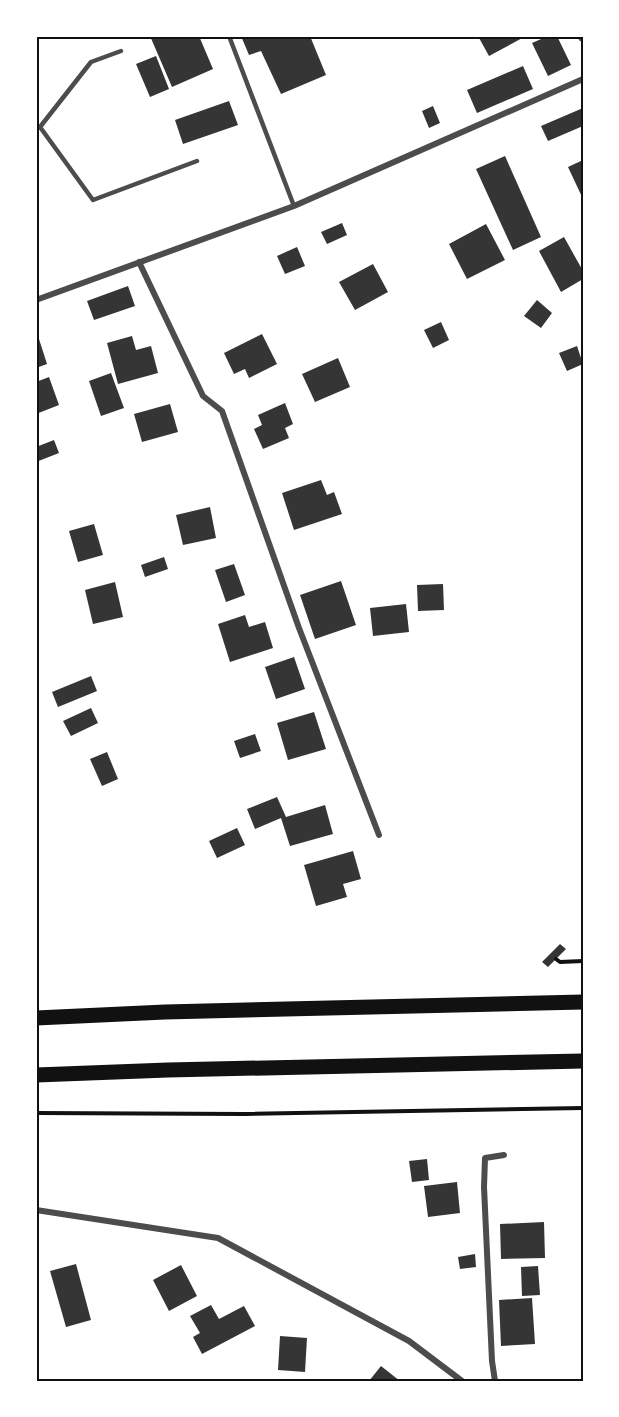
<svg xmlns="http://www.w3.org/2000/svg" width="619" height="1417" viewBox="0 0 619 1417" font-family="Overpass,sans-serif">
<rect width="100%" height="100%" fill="#fff"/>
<path fill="#353535" d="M 150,36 L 199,36 L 213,69 L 172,87 Z
M 241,36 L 310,36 L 326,75 L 281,94 L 261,51 L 249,55 Z
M 478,36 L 526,36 L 489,56 Z
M 548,36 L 557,36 L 571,65 L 548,76 L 532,43 Z
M 156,56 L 169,89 L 150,97 L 136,64 Z
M 523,66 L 533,89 L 477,113 L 467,90 Z
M 229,101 L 238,125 L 183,144 L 175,120 Z
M 433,106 L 440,123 L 429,128 L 422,111 Z
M 583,108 L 583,126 L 548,141 L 541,126 Z
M 505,156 L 541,237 L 513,250 L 476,169 Z
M 583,160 L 583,199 L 568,167 Z
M 342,223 L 347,235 L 327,244 L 321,232 Z
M 486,224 L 505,260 L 467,279 L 449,244 Z
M 564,237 L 583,271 L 583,279 L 561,292 L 539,251 Z
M 297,247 L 305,266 L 285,274 L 277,256 Z
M 373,264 L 388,292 L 355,310 L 339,282 Z
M 128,286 L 135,306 L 94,320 L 87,301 Z
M 537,300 L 552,313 L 541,328 L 524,316 Z
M 441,322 L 449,340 L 433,348 L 424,330 Z
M 262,334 L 277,364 L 249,378 L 245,369 L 234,374 L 224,353 Z
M 132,336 L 136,350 L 151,346 L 158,373 L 118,384 L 107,343 Z
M 39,339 L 47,364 L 36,368 L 36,340 Z
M 577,346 L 583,364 L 567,371 L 559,353 Z
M 338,358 L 350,387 L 315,402 L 302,374 Z
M 111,373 L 124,408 L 101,416 L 89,381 Z
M 49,377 L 59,405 L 36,414 L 36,382 Z
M 285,403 L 293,424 L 285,428 L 289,438 L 263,449 L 254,429 L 262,425 L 258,415 Z
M 170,404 L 178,432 L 142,442 L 134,414 Z
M 54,440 L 59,453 L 36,462 L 36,447 Z
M 321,480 L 327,495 L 334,492 L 342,514 L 294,530 L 282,493 Z
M 210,507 L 216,538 L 183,545 L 176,515 Z
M 94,524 L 103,555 L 78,562 L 69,531 Z
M 164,557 L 168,569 L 145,577 L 141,565 Z
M 234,564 L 245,595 L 226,602 L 215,570 Z
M 341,581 L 356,625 L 315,639 L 300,595 Z
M 115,582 L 123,617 L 93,624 L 85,590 Z
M 443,584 L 444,610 L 418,611 L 417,585 Z
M 406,604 L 409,632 L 373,636 L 370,608 Z
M 245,615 L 249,627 L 265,622 L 273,648 L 230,662 L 218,624 Z
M 294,657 L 305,689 L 276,699 L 265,667 Z
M 91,676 L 97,691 L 58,707 L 52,692 Z
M 91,708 L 98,723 L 71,736 L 63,721 Z
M 314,712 L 326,749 L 288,760 L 277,723 Z
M 255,734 L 261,751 L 240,758 L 234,741 Z
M 107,752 L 118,779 L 102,786 L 90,759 Z
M 277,797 L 286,817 L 325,805 L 333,834 L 290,846 L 281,818 L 255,829 L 247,809 Z
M 237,828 L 245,845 L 217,858 L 209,841 Z
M 353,851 L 361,879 L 343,884 L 347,897 L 316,906 L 304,865 Z
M 560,944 L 566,949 L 548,967 L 542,962 Z
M 427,1159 L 429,1180 L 412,1182 L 409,1161 Z
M 457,1182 L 460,1213 L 428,1217 L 424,1186 Z
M 544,1222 L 545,1258 L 501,1259 L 500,1224 Z
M 475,1254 L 476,1267 L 460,1269 L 458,1257 Z
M 76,1264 L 91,1320 L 66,1327 L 50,1271 Z
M 181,1265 L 197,1296 L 169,1311 L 153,1280 Z
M 538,1266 L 540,1295 L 522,1296 L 521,1267 Z
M 532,1298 L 535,1344 L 501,1346 L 499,1300 Z
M 211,1305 L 219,1319 L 244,1306 L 255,1326 L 202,1354 L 193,1337 L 200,1333 L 190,1316 Z
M 280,1336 L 307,1338 L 305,1372 L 278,1370 Z
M 381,1366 L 400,1381 L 369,1381 Z"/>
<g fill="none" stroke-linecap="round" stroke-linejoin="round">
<path stroke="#111" stroke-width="4" d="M 556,959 L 560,962 L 583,961
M 36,1113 L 245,1114 L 583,1108"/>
<path stroke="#4c4c4c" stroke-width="4.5" d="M 229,36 L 294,206
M 40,127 L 93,200 L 197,161
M 36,128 L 40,127 L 91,62 L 121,51"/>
<path stroke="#4c4c4c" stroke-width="6" d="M 139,262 L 203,396 L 222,411 L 299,628 L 379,835
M 36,300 L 294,206 L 583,79
M 36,1210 L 218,1238 L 409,1341 L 462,1381
M 495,1381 L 492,1361 L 484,1187 L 485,1158 L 504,1155"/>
<path stroke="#4c4c4c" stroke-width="10" d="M 583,36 L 583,37"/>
<path stroke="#111" stroke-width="15" d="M 36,1018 L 165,1012 L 583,1002
M 36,1075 L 168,1070 L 583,1061"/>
</g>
<rect width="619" height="1417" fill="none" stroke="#ffffff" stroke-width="75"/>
<rect x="38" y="38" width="544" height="1342" fill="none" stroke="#111" stroke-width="2"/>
</svg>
